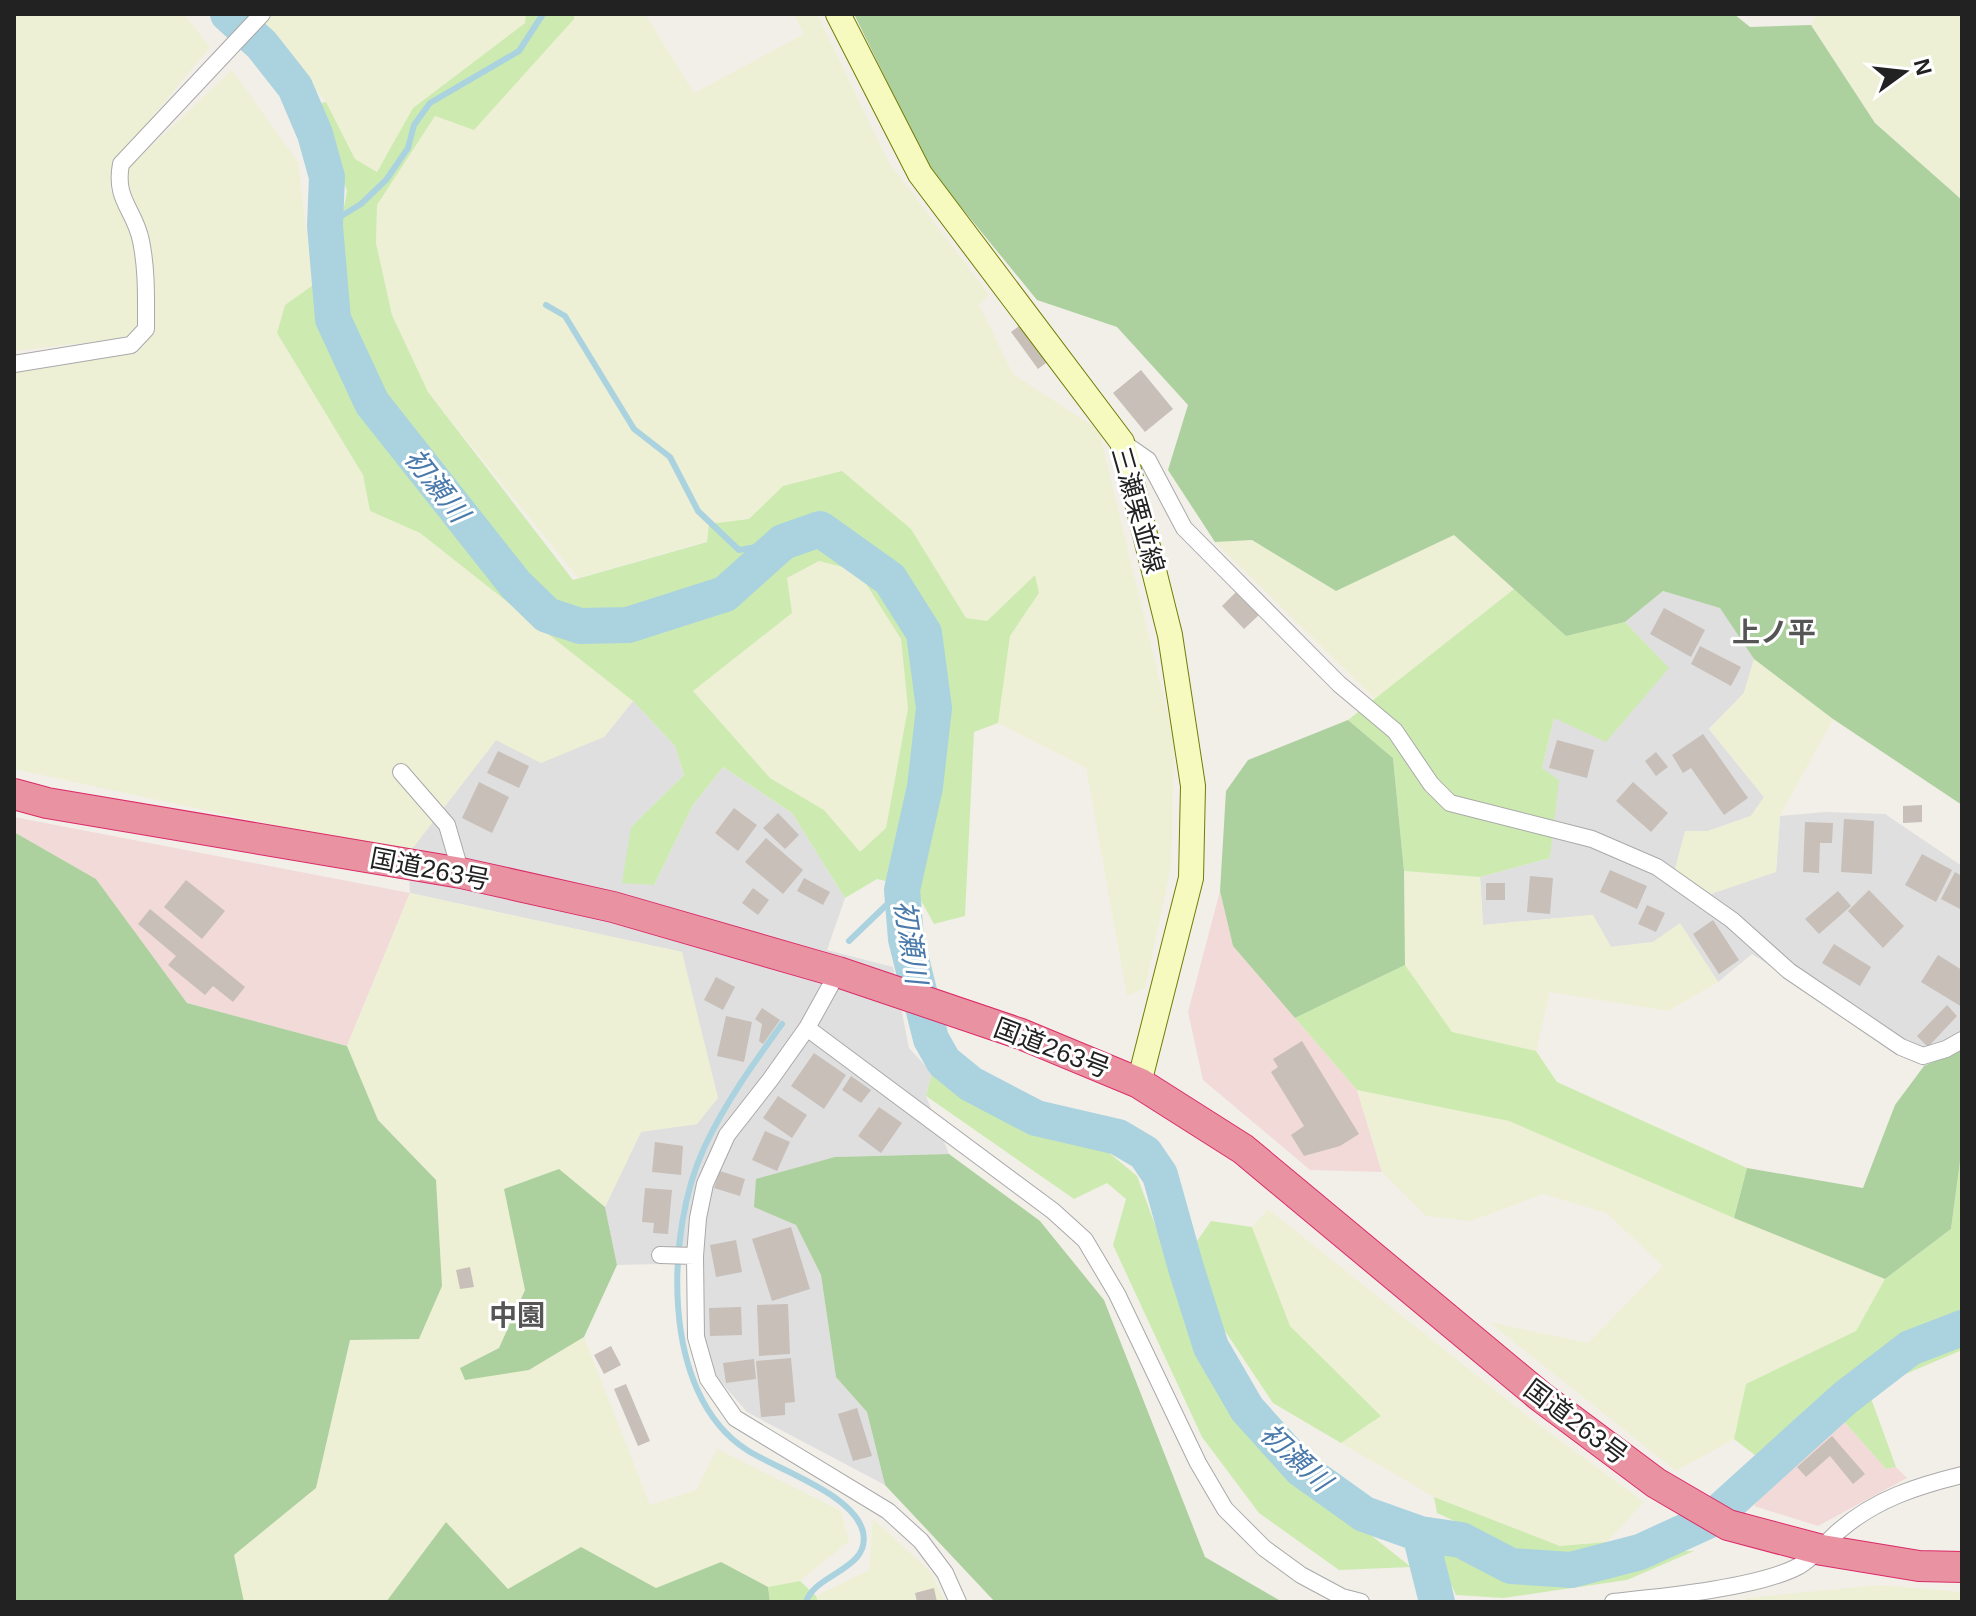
<svg xmlns="http://www.w3.org/2000/svg" width="1976" height="1616" viewBox="0 0 1976 1616" font-family="Helvetica,'Noto Sans JP',sans-serif">
<rect width="100%" height="100%" fill="#f2efe9"/>
<path fill="#e0dfdf" d="M 1663,591 L 1721,608 L 1754,659 L 1744,693 L 1709,729 L 1764,797 L 1751,816 L 1708,831 L 1776,872 L 1780,816 L 1826,812 L 1885,814 L 1962,866 L 1962,1039 L 1957,1051 L 1924,1066 L 1752,954 L 1718,982 L 1680,924 L 1653,942 L 1611,947 L 1592,915 L 1483,925 L 1480,877 L 1550,858 L 1558,780 L 1542,768 L 1554,718 L 1668,668 L 1625,622 Z
M 633,701 L 675,746 L 684,775 L 631,827 L 654,885 L 693,805 L 723,767 L 792,813 L 845,898 L 827,950 L 893,967 L 909,1048 L 932,1073 L 926,1096 L 949,1154 L 835,1157 L 755,1207 L 796,1225 L 821,1275 L 836,1376 L 867,1412 L 885,1485 L 747,1412 L 715,1375 L 703,1335 L 704,1263 L 617,1265 L 605,1207 L 641,1131 L 697,1124 L 682,952 L 410,893 L 408,854 L 496,740 L 604,737 Z"/>
<path fill="#f2dad9" d="M 14,817 L 410,893 L 347,1046 L 187,1003 L 96,879 L 14,832 Z
M 1220,891 L 1233,946 L 1357,1090 L 1382,1172 L 1310,1170 L 1203,1080 L 1188,1012 Z
M 1841,1418 L 1886,1469 L 1896,1467 L 1907,1478 L 1818,1526 L 1754,1506 L 1778,1473 Z"/>
<path fill="#eef0d5" d="M 14,14 L 184,14 L 210,47 L 112,166 L 110,189 L 137,242 L 140,323 L 124,338 L 14,351 Z
M 253,14 L 526,14 L 525,23 L 413,108 L 377,172 L 355,159 L 326,102 Z
M 574,14 L 645,14 L 694,93 L 804,34 L 794,14 L 817,14 L 888,161 L 989,295 L 979,305 L 1013,374 L 1099,430 L 1174,740 L 1171,867 L 1145,988 L 1127,996 L 1086,768 L 998,723 L 1010,636 L 1039,593 L 1034,576 L 987,621 L 966,618 L 911,529 L 783,486 L 749,519 L 709,524 L 707,541 L 578,578 L 428,392 L 392,315 L 376,243 L 377,205 L 435,116 L 574,19 Z
M 1816,14 L 1962,14 L 1962,200 L 1875,123 L 1811,25 Z
M 232,70 L 298,162 L 313,285 L 285,305 L 277,333 L 363,475 L 370,511 L 420,533 L 633,701 L 604,737 L 541,763 L 496,740 L 408,854 L 14,769 L 14,364 L 143,347 L 155,330 L 149,237 L 126,193 L 127,169 Z
M 1454,535 L 1514,589 L 1375,699 L 1215,542 L 1252,540 L 1336,591 Z
M 819,561 L 858,571 L 901,639 L 908,708 L 886,828 L 860,853 L 824,810 L 770,778 L 693,691 L 792,613 L 786,578 Z
M 1754,659 L 1833,719 L 1780,816 L 1776,872 L 1711,894 L 1675,869 L 1685,831 L 1708,831 L 1751,816 L 1764,797 L 1709,729 L 1744,693 Z
M 1404,871 L 1480,877 L 1483,925 L 1593,915 L 1611,947 L 1653,942 L 1680,923 L 1718,982 L 1668,1011 L 1550,992 L 1536,1051 L 1452,1032 L 1405,965 Z
M 410,893 L 682,952 L 718,1098 L 697,1124 L 641,1132 L 605,1207 L 559,1169 L 504,1189 L 525,1290 L 499,1348 L 461,1368 L 529,1370 L 584,1337 L 650,1505 L 696,1490 L 717,1449 L 841,1511 L 849,1541 L 800,1581 L 768,1587 L 721,1562 L 656,1588 L 581,1547 L 508,1590 L 446,1522 L 386,1602 L 244,1602 L 233,1555 L 316,1488 L 350,1340 L 419,1339 L 436,1180 L 378,1120 L 347,1046 Z
M 1357,1090 L 1509,1121 L 1885,1279 L 1856,1331 L 1746,1384 L 1734,1439 L 1676,1471 L 1489,1322 L 1588,1343 L 1663,1266 L 1606,1213 L 1543,1194 L 1471,1221 L 1426,1216 L 1382,1172 Z
M 1268,1209 L 1539,1425 L 1644,1502 L 1607,1542 L 1560,1546 L 1434,1497 L 1341,1443 L 1381,1416 L 1290,1326 L 1252,1227 Z
M 873,1519 L 930,1571 L 945,1602 L 818,1602 L 816,1596 L 869,1570 Z
M 1879,1585 L 1962,1592 L 1962,1602 L 1747,1602 L 1746,1598 Z"/>
<path fill="#cdebb0" fill-rule="evenodd" d="M 526,14 L 574,14 L 574,19 L 474,130 L 435,116 L 377,205 L 376,243 L 392,315 L 428,392 L 573,580 L 707,542 L 709,524 L 749,519 L 783,486 L 842,471 L 911,529 L 966,618 L 987,621 L 1035,575 L 1039,593 L 1010,636 L 998,723 L 974,732 L 965,916 L 934,924 L 914,888 L 877,879 L 845,898 L 792,813 L 723,767 L 693,805 L 654,885 L 622,883 L 631,827 L 684,775 L 675,746 L 633,701 L 420,533 L 370,511 L 363,475 L 277,333 L 285,305 L 313,285 L 341,275 L 339,234 L 347,191 L 317,104 L 326,102 L 355,159 L 377,172 L 413,108 L 525,23 ZM 819,561 L 858,571 L 901,639 L 908,708 L 886,828 L 860,852 L 824,810 L 770,778 L 693,691 L 792,613 L 787,578 Z
M 1514,589 L 1566,636 L 1625,622 L 1669,668 L 1606,742 L 1554,718 L 1542,768 L 1559,780 L 1550,858 L 1480,877 L 1404,871 L 1393,758 L 1348,720 Z
M 1405,965 L 1452,1032 L 1536,1051 L 1557,1082 L 1747,1168 L 1734,1218 L 1509,1121 L 1357,1090 L 1295,1018 Z
M 932,1073 L 1027,1129 L 1101,1146 L 1137,1176 L 1202,1352 L 1270,1455 L 1411,1567 L 1339,1570 L 1259,1513 L 1202,1437 L 1113,1245 L 1126,1199 L 1107,1183 L 1074,1199 L 926,1096 Z
M 1962,1146 L 1962,1350 L 1868,1390 L 1896,1467 L 1886,1469 L 1841,1418 L 1778,1473 L 1734,1439 L 1746,1384 L 1856,1331 L 1885,1279 L 1951,1229 Z
M 1211,1221 L 1252,1227 L 1290,1326 L 1381,1416 L 1341,1443 L 1273,1403 L 1217,1319 L 1197,1241 Z
M 1434,1497 L 1560,1546 L 1607,1542 L 1606,1550 L 1526,1554 L 1437,1513 Z
M 1435,1551 L 1535,1579 L 1620,1572 L 1671,1551 L 1694,1551 L 1627,1580 L 1503,1598 L 1456,1595 Z
M 800,1581 L 816,1596 L 818,1602 L 770,1602 L 768,1587 Z"/>
<path fill="#add19e" d="M 854,14 L 1734,14 L 1750,27 L 1811,25 L 1875,123 L 1962,200 L 1962,805 L 1833,719 L 1754,659 L 1720,608 L 1663,591 L 1625,622 L 1566,636 L 1454,535 L 1336,591 L 1252,540 L 1215,542 L 1168,470 L 1188,405 L 1117,327 L 1037,300 L 930,169 Z
M 1348,720 L 1393,758 L 1404,871 L 1405,965 L 1295,1018 L 1233,946 L 1220,891 L 1226,791 L 1248,760 Z
M 14,832 L 96,879 L 187,1003 L 347,1046 L 378,1120 L 436,1180 L 442,1286 L 419,1339 L 350,1340 L 316,1488 L 234,1555 L 244,1602 L 14,1602 Z
M 1962,1039 L 1962,1146 L 1951,1229 L 1885,1279 L 1734,1218 L 1747,1168 L 1863,1188 L 1895,1105 L 1924,1066 L 1957,1051 Z
M 949,1154 L 1040,1221 L 1104,1300 L 1205,1557 L 1279,1600 L 1290,1602 L 995,1602 L 885,1485 L 867,1412 L 836,1377 L 821,1275 L 796,1225 L 754,1207 L 756,1179 L 835,1157 Z
M 559,1169 L 605,1207 L 617,1265 L 584,1337 L 529,1370 L 465,1380 L 460,1368 L 499,1348 L 525,1290 L 504,1189 Z
M 446,1522 L 508,1589 L 581,1547 L 656,1588 L 721,1562 L 768,1587 L 770,1602 L 386,1602 Z"/>
<g fill="none" stroke-linecap="round" stroke-linejoin="round">
<path stroke="#aad3df" stroke-width="6" d="M 325,226 L 361,204 L 386,180 L 408,148 L 414,125 L 430,103 L 519,51 L 543,14
M 546,305 L 565,316 L 634,429 L 670,457 L 698,511 L 739,550 L 783,542
M 849,941 L 902,890
M 782,1024 C 753,1064 725,1103 704,1148 C 666,1230 659,1394 747,1450 C 778,1470 854,1494 863,1532 C 871,1570 815,1573 806,1602"/>
<path stroke="#aad3df" stroke-width="36" d="M 228,14 L 262,45 L 295,87 L 315,134 L 327,177 L 325,226 L 333,319 L 372,403 L 516,585 L 547,615 L 580,626 L 628,625 L 725,594 L 783,542 L 820,529 L 890,579 L 924,633 L 934,708 L 925,787 L 902,890 L 906,939 L 931,1039 L 944,1062 L 971,1084 L 1036,1118 L 1118,1137 L 1145,1153 L 1160,1175 L 1186,1268 L 1211,1347 L 1247,1409 L 1301,1469 L 1364,1514 L 1420,1534 L 1461,1540 L 1511,1566 L 1571,1570 L 1640,1552 L 1710,1520 L 1845,1398 L 1910,1348 L 1962,1328
M 1420,1534 L 1437,1602"/>
</g>
<path fill="#c7bfb8" d="M 1023,323 L 1050,360 L 1038,369 L 1011,332 Z
M 1141,370 L 1173,409 L 1145,432 L 1113,393 Z
M 1236,592 L 1259,615 L 1244,629 L 1222,606 Z
M 1664,608 L 1705,630 L 1691,657 L 1650,634 Z
M 1700,646 L 1741,667 L 1731,686 L 1691,664 Z
M 1703,734 L 1748,798 L 1724,815 L 1691,768 L 1683,773 L 1672,755 Z
M 1557,740 L 1594,750 L 1587,778 L 1549,768 Z
M 498,751 L 529,766 L 519,788 L 487,773 Z
M 1656,752 L 1668,767 L 1656,776 L 1645,761 Z
M 479,782 L 509,797 L 492,833 L 462,818 Z
M 1633,782 L 1668,813 L 1651,832 L 1616,801 Z
M 1922,805 L 1922,822 L 1903,823 L 1903,806 Z
M 734,808 L 757,825 L 738,851 L 715,833 Z
M 778,813 L 799,835 L 785,849 L 763,828 Z
M 1844,819 L 1874,821 L 1872,874 L 1841,872 Z
M 1805,822 L 1833,823 L 1832,843 L 1820,843 L 1819,873 L 1803,872 Z
M 766,838 L 803,870 L 783,894 L 745,862 Z
M 1922,854 L 1952,870 L 1936,902 L 1905,885 Z
M 1610,870 L 1647,886 L 1637,909 L 1600,892 Z
M 1955,872 L 1962,876 L 1962,910 L 1941,899 Z
M 1530,876 L 1553,878 L 1550,914 L 1527,912 Z
M 804,878 L 830,892 L 823,905 L 797,891 Z
M 186,880 L 225,911 L 202,939 L 164,907 Z
M 1486,883 L 1505,883 L 1505,900 L 1486,900 Z
M 753,888 L 769,900 L 758,915 L 742,903 Z
M 1869,890 L 1904,926 L 1883,948 L 1848,911 Z
M 1838,891 L 1851,906 L 1819,934 L 1805,919 Z
M 1647,905 L 1665,913 L 1656,932 L 1638,924 Z
M 150,909 L 245,987 L 233,1002 L 213,986 L 205,995 L 168,965 L 176,956 L 138,924 Z
M 1713,920 L 1739,960 L 1719,974 L 1693,934 Z
M 1834,944 L 1871,967 L 1860,986 L 1822,963 Z
M 1938,955 L 1962,970 L 1962,1007 L 1921,982 Z
M 716,977 L 735,987 L 723,1010 L 704,1000 Z
M 1947,1005 L 1957,1016 L 1928,1047 L 1917,1036 Z
M 762,1008 L 780,1020 L 763,1044 L 759,1041 L 762,1024 L 755,1019 Z
M 726,1016 L 752,1022 L 744,1062 L 717,1056 Z
M 1302,1041 L 1359,1134 L 1340,1146 L 1304,1156 L 1291,1135 L 1304,1126 L 1271,1072 L 1278,1067 L 1273,1059 Z
M 814,1053 L 846,1075 L 824,1109 L 791,1086 Z
M 851,1076 L 871,1090 L 861,1103 L 842,1090 Z
M 778,1096 L 807,1115 L 792,1138 L 763,1118 Z
M 879,1107 L 902,1123 L 881,1153 L 858,1136 Z
M 765,1131 L 790,1142 L 777,1171 L 752,1160 Z
M 655,1142 L 683,1146 L 681,1175 L 652,1172 Z
M 720,1171 L 745,1179 L 740,1196 L 714,1188 Z
M 645,1188 L 672,1190 L 668,1234 L 653,1233 L 654,1223 L 642,1222 Z
M 791,1227 L 810,1289 L 772,1301 L 752,1239 Z
M 736,1240 L 742,1272 L 716,1277 L 710,1245 Z
M 470,1267 L 474,1287 L 460,1289 L 456,1270 Z
M 788,1304 L 790,1354 L 759,1356 L 757,1305 Z
M 741,1307 L 742,1335 L 710,1336 L 709,1308 Z
M 611,1346 L 621,1365 L 604,1374 L 594,1355 Z
M 791,1358 L 795,1402 L 785,1403 L 785,1415 L 761,1417 L 756,1361 Z
M 754,1359 L 756,1379 L 726,1383 L 723,1363 Z
M 626,1384 L 650,1441 L 638,1446 L 614,1389 Z
M 857,1408 L 872,1456 L 853,1461 L 838,1414 Z
M 1832,1436 L 1865,1474 L 1853,1484 L 1830,1456 L 1806,1477 L 1797,1467 Z
M 934,1588 L 937,1602 L 917,1602 L 915,1593 Z"/>
<g fill="none" stroke-linecap="round" stroke-linejoin="round">
<g stroke="#a9a9a9" stroke-width="18">
<path id="street" d="M 14,364 L 131,345 L 146,329 C 146,299 147,270 141,241 C 135,210 114,200 121,164 L 262,14
M 1122,442 L 1148,460 L 1184,528 L 1339,684 L 1395,731 L 1431,784 L 1450,803 L 1592,839 L 1657,867 L 1732,920 L 1789,971 L 1901,1047 L 1923,1056 L 1946,1049 L 1962,1040
M 401,772 L 447,825 L 461,873
M 838,972 L 807,1028 L 770,1080 L 727,1135 L 705,1184 L 698,1218 L 695,1256 L 696,1337 L 708,1379 L 735,1418 L 888,1511 L 921,1541 L 945,1573 L 958,1602
M 807,1028 L 1053,1211 L 1085,1240 L 1117,1294 L 1198,1463 L 1225,1509 L 1264,1548 L 1301,1575 L 1342,1597 L 1361,1602
M 660,1255 L 695,1256
M 1613,1602 C 1662,1597 1758,1588 1799,1566 C 1816,1556 1826,1542 1840,1530 C 1876,1499 1917,1486 1962,1475"/>
</g>
<g stroke="#707d05" stroke-width="26">
<path id="secondary" d="M 838,14 L 920,174 L 1122,442 L 1170,635 L 1193,786 L 1191,878 L 1139,1083"/>
</g>
<g stroke="#dc2a67" stroke-width="32">
<path id="highway" d="M 14,794 L 47,803 L 461,873 L 613,907 L 838,972 L 1021,1034 L 1139,1083 L 1243,1149 L 1541,1397 L 1656,1483 L 1728,1525 L 1822,1550 L 1919,1566 L 1962,1567"/>
</g>
<use href="#street" stroke="#fff" stroke-width="16"/>
<use href="#secondary" stroke="#f7fabf" stroke-width="24"/>
<use href="#highway" stroke="#e892a2" stroke-width="30"/>
</g>
<g text-anchor="middle" stroke-width="6" stroke-linejoin="round" paint-order="stroke">
<g font-size="26" fill="#222" stroke="#fff">
<text transform="translate(1138 510) rotate(74)" y="9">三瀬栗並線</text>
<text transform="translate(430 869) rotate(11)" y="9">国道263号</text>
<text transform="translate(1052 1048) rotate(21)" y="9">国道263号</text>
<text transform="translate(1576 1422) rotate(37)" y="9">国道263号</text>
</g>
<g font-size="28" font-style="italic" fill="#4a7aab" stroke="#fff">
<text transform="translate(437 485) rotate(52)" y="10">初瀬川</text>
<text transform="translate(911 942) rotate(81)" y="10">初瀬川</text>
<text transform="translate(1296 1457) rotate(43)" y="10">初瀬川</text>
</g>
<g font-size="28" font-weight="bold" fill="#555" stroke="#fff">
<text x="1774" y="642">上ノ平</text>
<text x="517" y="1325">中園</text>
</g>
</g>
<rect width="1976" height="1616" fill="none" stroke="#222222" stroke-width="32"/>
<g transform="translate(1904 72) rotate(75)" stroke="#ffffff" stroke-width="6" paint-order="stroke">
<path d="M0-6L14 30L0 20L-14 30Z" fill="#222222"/>
<text y="-12" font-size="22" font-weight="bold" text-anchor="middle" fill="#222222">N</text>
</g>
</svg>
